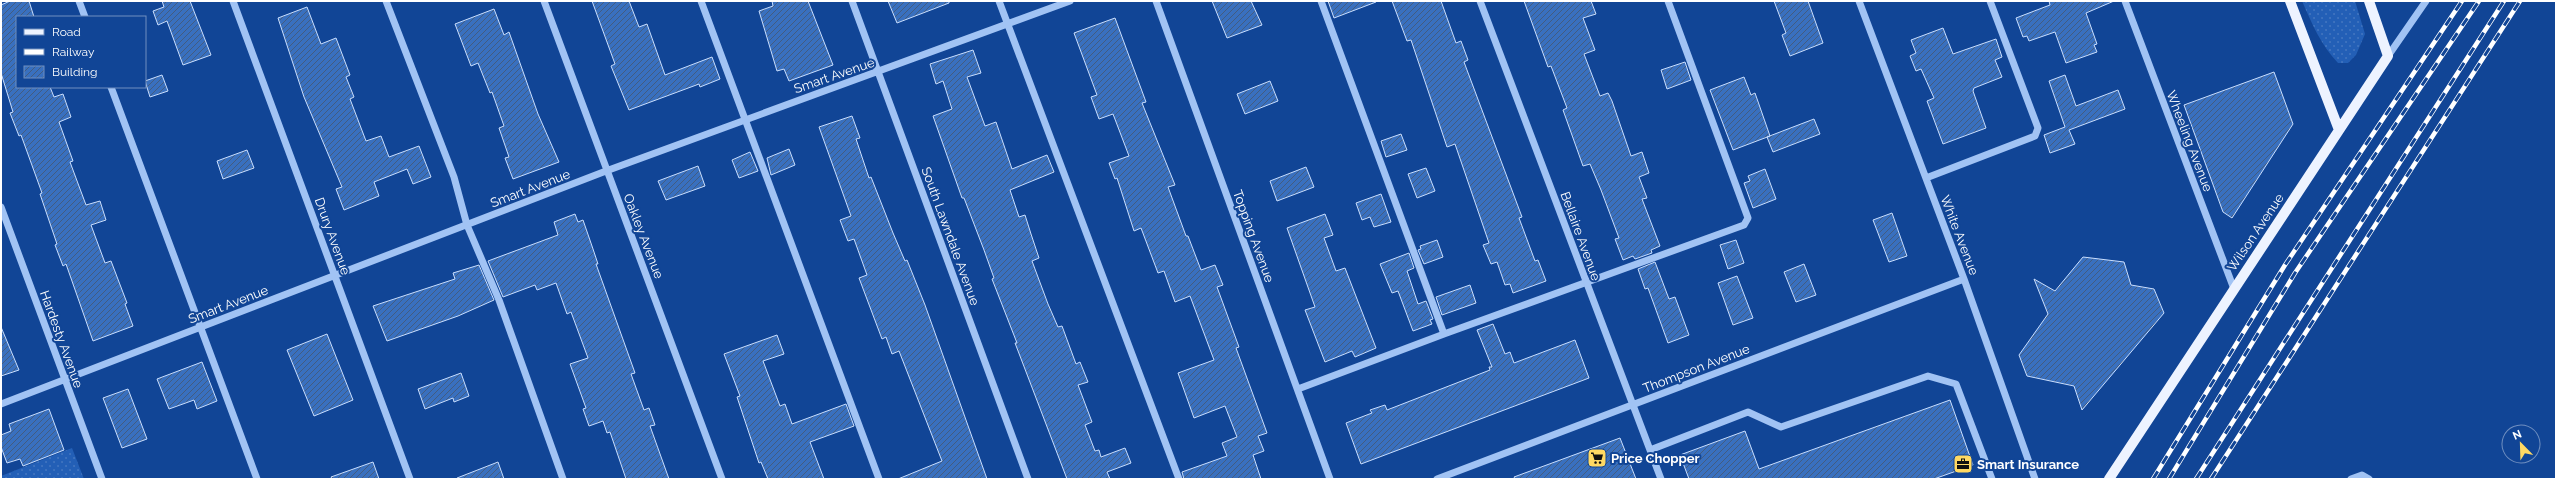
<svg xmlns="http://www.w3.org/2000/svg" width="2557" height="480" viewBox="0 0 2557 480" font-family="Raleway,sans-serif">
<defs>
<pattern id="grass-dots" width="8" height="8" patternUnits="userSpaceOnUse"><rect width="8" height="8" fill="#235fb6"/><path d="M2 2h.1M6 6h.1" fill="none" stroke="#4477c1" stroke-width="1.8" stroke-linecap="round"/></pattern>
<pattern id="building-hatch" width="6" height="6" patternUnits="userSpaceOnUse"><rect width="6" height="6" fill="#3970bf"/><path d="M-1 1l2-2M0 6l6-6M5 7l2-2" fill="none" stroke="#435c80"/></pattern>
</defs>
<rect width="100%" height="100%" fill="#114596"/>
<path fill="url(#grass-dots)" d="M 2302,1 L 2355,1 L 2365,34 L 2356,55 L 2348,63 L 2338,63 C 2321,45 2312,24 2302,1 Z
M 72,448 L 84,479 L 1,479 L 1,476 Z"/>
<path fill="url(#building-hatch)" stroke="#c9defe" d="M 10,1 L 29,1 L 34,17 L 17,17 L 17,87 L 50,87 L 54,97 L 63,94 L 71,117 L 59,122 L 73,161 L 70,162 L 86,205 L 100,201 L 106,220 L 91,225 L 105,263 L 111,261 L 127,303 L 125,304 L 133,326 L 93,341 L 66,264 L 63,266 L 55,245 L 57,244 L 40,194 L 42,193 L 21,135 L 19,136 L 10,113 L 13,112 L 1,73 L 1,5 Z
M 162,1 L 190,1 L 211,55 L 183,65 L 167,21 L 158,25 L 153,11 L 164,7 Z
M 592,1 L 629,1 L 639,27 L 647,24 L 665,75 L 712,57 L 720,79 L 700,87 L 699,84 L 629,110 L 611,66 L 615,64 Z
M 772,1 L 808,1 L 833,65 L 789,81 L 784,69 L 777,71 L 759,11 L 773,6 Z
M 888,1 L 949,1 L 949,3 L 897,23 Z
M 1212,1 L 1251,1 L 1262,25 L 1227,38 Z
M 1328,1 L 1376,1 L 1376,2 L 1334,18 Z
M 1392,1 L 1441,1 L 1456,43 L 1461,41 L 1468,60 L 1464,62 L 1522,217 L 1519,218 L 1535,261 L 1538,260 L 1546,281 L 1513,293 L 1510,284 L 1505,285 L 1497,262 L 1491,264 L 1483,245 L 1489,243 L 1455,144 L 1447,147 L 1411,40 L 1407,41 Z
M 1524,1 L 1591,1 L 1596,14 L 1583,18 L 1595,50 L 1584,54 L 1600,96 L 1608,93 L 1612,101 L 1631,156 L 1642,152 L 1649,173 L 1639,177 L 1647,198 L 1642,199 L 1660,246 L 1651,250 L 1652,253 L 1635,259 L 1633,256 L 1623,260 L 1615,239 L 1619,238 L 1601,190 L 1590,164 L 1583,166 L 1563,110 L 1567,108 L 1551,66 L 1548,67 Z
M 1774,1 L 1808,1 L 1823,43 L 1790,56 L 1782,35 L 1786,33 Z
M 2049,1 L 2114,1 L 2086,13 L 2097,44 L 2094,45 L 2097,52 L 2066,63 L 2055,32 L 2029,41 L 2027,36 L 2023,37 L 2016,18 L 2050,5 Z
M 307,7 L 321,44 L 336,38 L 350,75 L 346,77 L 354,97 L 350,99 L 366,141 L 381,136 L 389,157 L 419,146 L 431,177 L 413,184 L 407,169 L 374,182 L 379,196 L 344,210 L 336,189 L 342,187 L 304,97 L 278,18 Z
M 494,9 L 504,35 L 509,32 L 538,114 L 559,162 L 513,179 L 505,158 L 509,157 L 499,128 L 504,126 L 492,92 L 490,93 L 478,63 L 471,66 L 455,24 Z
M 1115,18 L 1146,102 L 1142,103 L 1175,185 L 1168,187 L 1186,236 L 1188,236 L 1201,270 L 1215,265 L 1223,285 L 1217,287 L 1239,347 L 1236,348 L 1267,433 L 1258,436 L 1264,451 L 1253,455 L 1261,479 L 1184,479 L 1182,472 L 1227,456 L 1222,443 L 1237,437 L 1225,406 L 1194,418 L 1178,373 L 1214,360 L 1190,296 L 1175,302 L 1164,271 L 1158,273 L 1141,228 L 1134,231 L 1117,178 L 1115,179 L 1109,163 L 1129,156 L 1113,114 L 1099,119 L 1091,97 L 1097,95 L 1074,33 Z
M 1943,28 L 1953,54 L 1996,39 L 2002,57 L 1995,60 L 2002,77 L 1974,88 L 1973,91 L 1986,128 L 1943,144 L 1927,101 L 1934,98 L 1921,69 L 1916,71 L 1910,56 L 1916,53 L 1911,40 Z
M 973,50 L 981,73 L 967,77 L 985,126 L 996,122 L 1012,169 L 1047,155 L 1054,172 L 1010,190 L 1019,217 L 1025,215 L 1031,234 L 1039,258 L 1032,261 L 1048,304 L 1058,327 L 1062,326 L 1076,364 L 1080,362 L 1088,382 L 1078,385 L 1092,422 L 1085,425 L 1095,451 L 1099,450 L 1101,457 L 1125,448 L 1131,463 L 1107,472 L 1110,479 L 1067,479 L 1015,343 L 1017,343 L 992,279 L 994,278 L 984,250 L 964,198 L 962,198 L 933,116 L 952,109 L 943,81 L 936,84 L 930,64 Z
M 1685,62 L 1691,80 L 1667,89 L 1661,70 Z
M 2274,72 L 2293,124 L 2232,218 L 2223,212 L 2184,105 Z
M 162,75 L 168,91 L 150,97 L 145,81 Z
M 2065,75 L 2076,106 L 2118,90 L 2125,109 L 2069,130 L 2075,144 L 2050,153 L 2044,135 L 2065,127 L 2049,81 Z
M 1744,77 L 1751,95 L 1755,93 L 1770,136 L 1733,150 L 1710,90 Z
M 1270,81 L 1278,101 L 1245,114 L 1237,94 Z
M 852,116 L 860,138 L 856,139 L 869,178 L 871,177 L 893,233 L 905,261 L 907,260 L 925,305 L 987,479 L 898,479 L 942,461 L 899,351 L 892,354 L 886,337 L 882,339 L 859,278 L 867,275 L 854,239 L 848,241 L 840,220 L 851,216 L 819,127 Z
M 1814,119 L 1820,134 L 1773,152 L 1767,137 Z
M 1401,134 L 1407,150 L 1386,157 L 1381,141 Z
M 789,149 L 795,165 L 771,175 L 767,158 Z
M 247,150 L 254,168 L 223,179 L 217,161 Z
M 750,152 L 758,171 L 739,178 L 732,160 Z
M 698,166 L 705,186 L 666,200 L 658,181 Z
M 1306,167 L 1314,187 L 1277,201 L 1270,181 Z
M 1426,168 L 1435,191 L 1417,198 L 1408,174 Z
M 1765,169 L 1776,199 L 1753,208 L 1744,183 L 1750,181 L 1748,176 Z
M 1381,194 L 1391,222 L 1374,227 L 1370,217 L 1362,220 L 1356,203 Z
M 1892,213 L 1907,256 L 1889,262 L 1873,220 Z
M 575,214 L 578,222 L 583,220 L 593,249 L 598,264 L 596,264 L 635,373 L 631,374 L 644,410 L 649,408 L 655,425 L 650,426 L 669,479 L 626,479 L 610,432 L 607,433 L 603,421 L 589,426 L 583,409 L 586,408 L 570,364 L 588,358 L 571,312 L 567,314 L 556,283 L 537,290 L 535,285 L 503,297 L 488,261 L 558,235 L 554,222 Z
M 1325,214 L 1333,235 L 1324,238 L 1336,271 L 1345,268 L 1376,348 L 1355,357 L 1352,351 L 1325,362 L 1305,310 L 1315,307 L 1287,228 Z
M 1437,240 L 1443,257 L 1424,264 L 1418,250 L 1421,249 L 1420,246 Z
M 1736,240 L 1744,263 L 1728,269 L 1720,245 Z
M 1409,253 L 1414,268 L 1407,271 L 1418,304 L 1426,301 L 1433,319 L 1430,320 L 1432,324 L 1413,331 L 1398,291 L 1392,293 L 1380,264 Z
M 2083,257 L 2124,262 L 2131,285 L 2154,289 L 2164,313 L 2082,410 L 2074,386 L 2027,376 L 2019,355 L 2048,314 L 2034,279 L 2055,291 Z
M 1655,262 L 1669,299 L 1675,297 L 1689,335 L 1668,343 L 1648,288 L 1645,289 L 1638,269 Z
M 1804,264 L 1816,295 L 1796,302 L 1784,272 Z
M 479,265 L 494,300 L 458,316 L 387,341 L 373,306 L 455,279 L 453,273 Z
M 1737,276 L 1753,318 L 1733,325 L 1718,283 Z
M 1470,285 L 1476,303 L 1442,315 L 1436,297 Z
M 1493,324 L 1505,354 L 1510,352 L 1514,363 L 1575,340 L 1589,378 L 1361,464 L 1346,423 L 1372,413 L 1370,410 L 1385,405 L 1387,410 L 1490,370 L 1489,367 L 1492,367 L 1477,330 Z
M 1,327 L 19,370 L 1,376 Z
M 327,334 L 353,400 L 314,416 L 287,350 Z
M 777,335 L 784,354 L 763,361 L 780,406 L 785,404 L 792,424 L 846,404 L 854,426 L 810,442 L 824,479 L 768,479 L 761,462 L 759,463 L 737,397 L 740,396 L 724,354 Z
M 202,362 L 217,401 L 197,409 L 194,400 L 169,409 L 157,379 Z
M 461,373 L 469,396 L 454,402 L 453,398 L 425,409 L 418,389 Z
M 128,389 L 147,439 L 122,448 L 103,398 Z
M 1950,400 L 1973,465 L 1934,479 L 1689,479 L 1680,455 L 1745,431 L 1759,469 Z
M 49,409 L 64,450 L 23,466 L 20,459 L 7,463 L 1,447 L 1,435 L 11,431 L 9,424 Z
M 1620,438 L 1636,479 L 1515,479 L 1514,477 Z
M 373,462 L 379,479 L 332,479 L 331,477 Z
M 498,462 L 504,479 L 458,479 L 457,478 Z"/>
<g fill="none" stroke-linecap="round" stroke-linejoin="round">
<path stroke="#a1c3f4" stroke-width="7" d="M 79,1 L 85,17
M 233,1 L 410,479
M 386,1 L 454,177 L 467,225 L 499,300 L 563,479
M 544,1 L 722,479
M 701,1 L 879,479
M 852,1 L 1028,479
M 999,1 L 1179,479
M 1156,1 L 1330,479
M 1321,1 L 1444,334 L 1744,225 L 1748,218 L 1668,1
M 1480,1 L 1661,479
M 1859,1 L 1964,279 L 2035,479
M 2125,1 L 2234,289
M 2388,56 L 2426,1
M 111,87 L 257,479
M 1926,178 L 2035,136 L 2038,128 L 1990,1
M 1,207 L 102,479
M 1298,389 L 1444,334
M 1,404 L 606,171 L 1070,1
M 1650,450 L 1748,412 L 1781,427 L 1928,376 L 1956,384 L 1992,479
M 1437,479 L 1964,279
M 2351,479 L 2362,475 L 2369,479"/>
<path stroke="#edf3ff" stroke-width="10" d="M 2290,1 L 2339,130
M 2109,479 L 2388,56 L 2369,1"/>
<g stroke="#fff" stroke-width="4.5">
<path id="rail" d="M 2153,479 L 2285,265 L 2462,1
M 2169,479 L 2295,273 L 2479,1
M 2196,479 L 2504,1
M 2211,479 L 2520,1"/>
</g>
<use href="#rail" stroke="#114596" stroke-width="3" stroke-dasharray="9" stroke-linecap="butt"/>
</g>
<defs>
<g id="supermarket-square" transform="scale(1)"><rect x="-9" y="-9" width="18" height="18" rx="4" fill="#ffd963" stroke="#114596"/><path d="M-6-5.5h2.5l.6 2H6L4.5 2H-2.5L-4.4-4H-6ZM-1.5 3.2a1.3 1.3 0 1 0 .1 0ZM3 3.2a1.3 1.3 0 1 0 .1 0Z" fill="#111"/></g>
<g id="office-square" transform="scale(1)"><rect x="-9" y="-9" width="18" height="18" rx="4" fill="#ffd963" stroke="#114596"/><path d="M-6-3h4V-5.5h4V-3h4V5H-6ZM-1-4.5V-3h2v-1.5ZM-6 0V1H6V0Z" fill="#111"/></g>
</defs>
<g fill-rule="evenodd">
<use href="#supermarket-square" x="1597" y="458"/>
<use href="#office-square" x="1963" y="464"/>
</g>
<g text-anchor="middle" stroke-width="4" stroke-linejoin="round" paint-order="stroke">
<g font-size="13" fill="#fff" stroke="#114596">
<text transform="translate(834 75) rotate(-19)" y="5">Smart Avenue</text>
<text transform="translate(2190 141) rotate(69)" y="5">Wheeling Avenue</text>
<text transform="translate(530 188) rotate(-21)" y="5">Smart Avenue</text>
<text transform="translate(2255 232) rotate(-56)" y="5">Wilson Avenue</text>
<text transform="translate(1960 235) rotate(69)" y="5">White Avenue</text>
<text transform="translate(333 236) rotate(70)" y="5">Drury Avenue</text>
<text transform="translate(644 236) rotate(69)" y="5">Oakley Avenue</text>
<text transform="translate(951 236) rotate(70)" y="5">South Lawndale Avenue</text>
<text transform="translate(1254 236) rotate(70)" y="5">Topping Avenue</text>
<text transform="translate(1581 236) rotate(70)" y="5">Bellaire Avenue</text>
<text transform="translate(228 304) rotate(-21)" y="5">Smart Avenue</text>
<text transform="translate(62 339) rotate(70)" y="5">Hardesty Avenue</text>
<text transform="translate(1696 368) rotate(-21)" y="5">Thompson Avenue</text>
</g>
<g font-size="13" font-weight="bold" fill="#fff" stroke="#114596" text-anchor="start">
<text x="1611" y="463">Price Chopper</text>
<text x="1977" y="469">Smart Insurance</text>
</g>
</g>
<rect width="2557" height="480" fill="none" stroke="#ffffff" stroke-width="4"/>
<rect x="16" y="16" width="130" height="72" fill="#114596" stroke="#708fc0"/>
<rect x="24" y="29" width="20" height="6" fill="#edf3ff" stroke="#708fc0"/>
<text x="52" y="36" font-size="12" fill="#ffffff">Road</text>
<rect x="24" y="49" width="20" height="6" fill="#ffffff" stroke="#708fc0"/>
<text x="52" y="56" font-size="12" fill="#ffffff">Railway</text>
<rect x="24" y="66" width="20" height="12" fill="url(#building-hatch)" stroke="#708fc0"/>
<text x="52" y="76" font-size="12" fill="#ffffff">Building</text>
<g transform="translate(2521 444) rotate(337)"><circle r="19" fill="#114596" stroke="#708fc0"/>
<path d="M0-3L7 15L0 10L-7 15Z" fill="#ffd963"/>
<text y="-6" font-size="11" font-weight="bold" text-anchor="middle" fill="#ffffff">N</text>
</g>
</svg>
